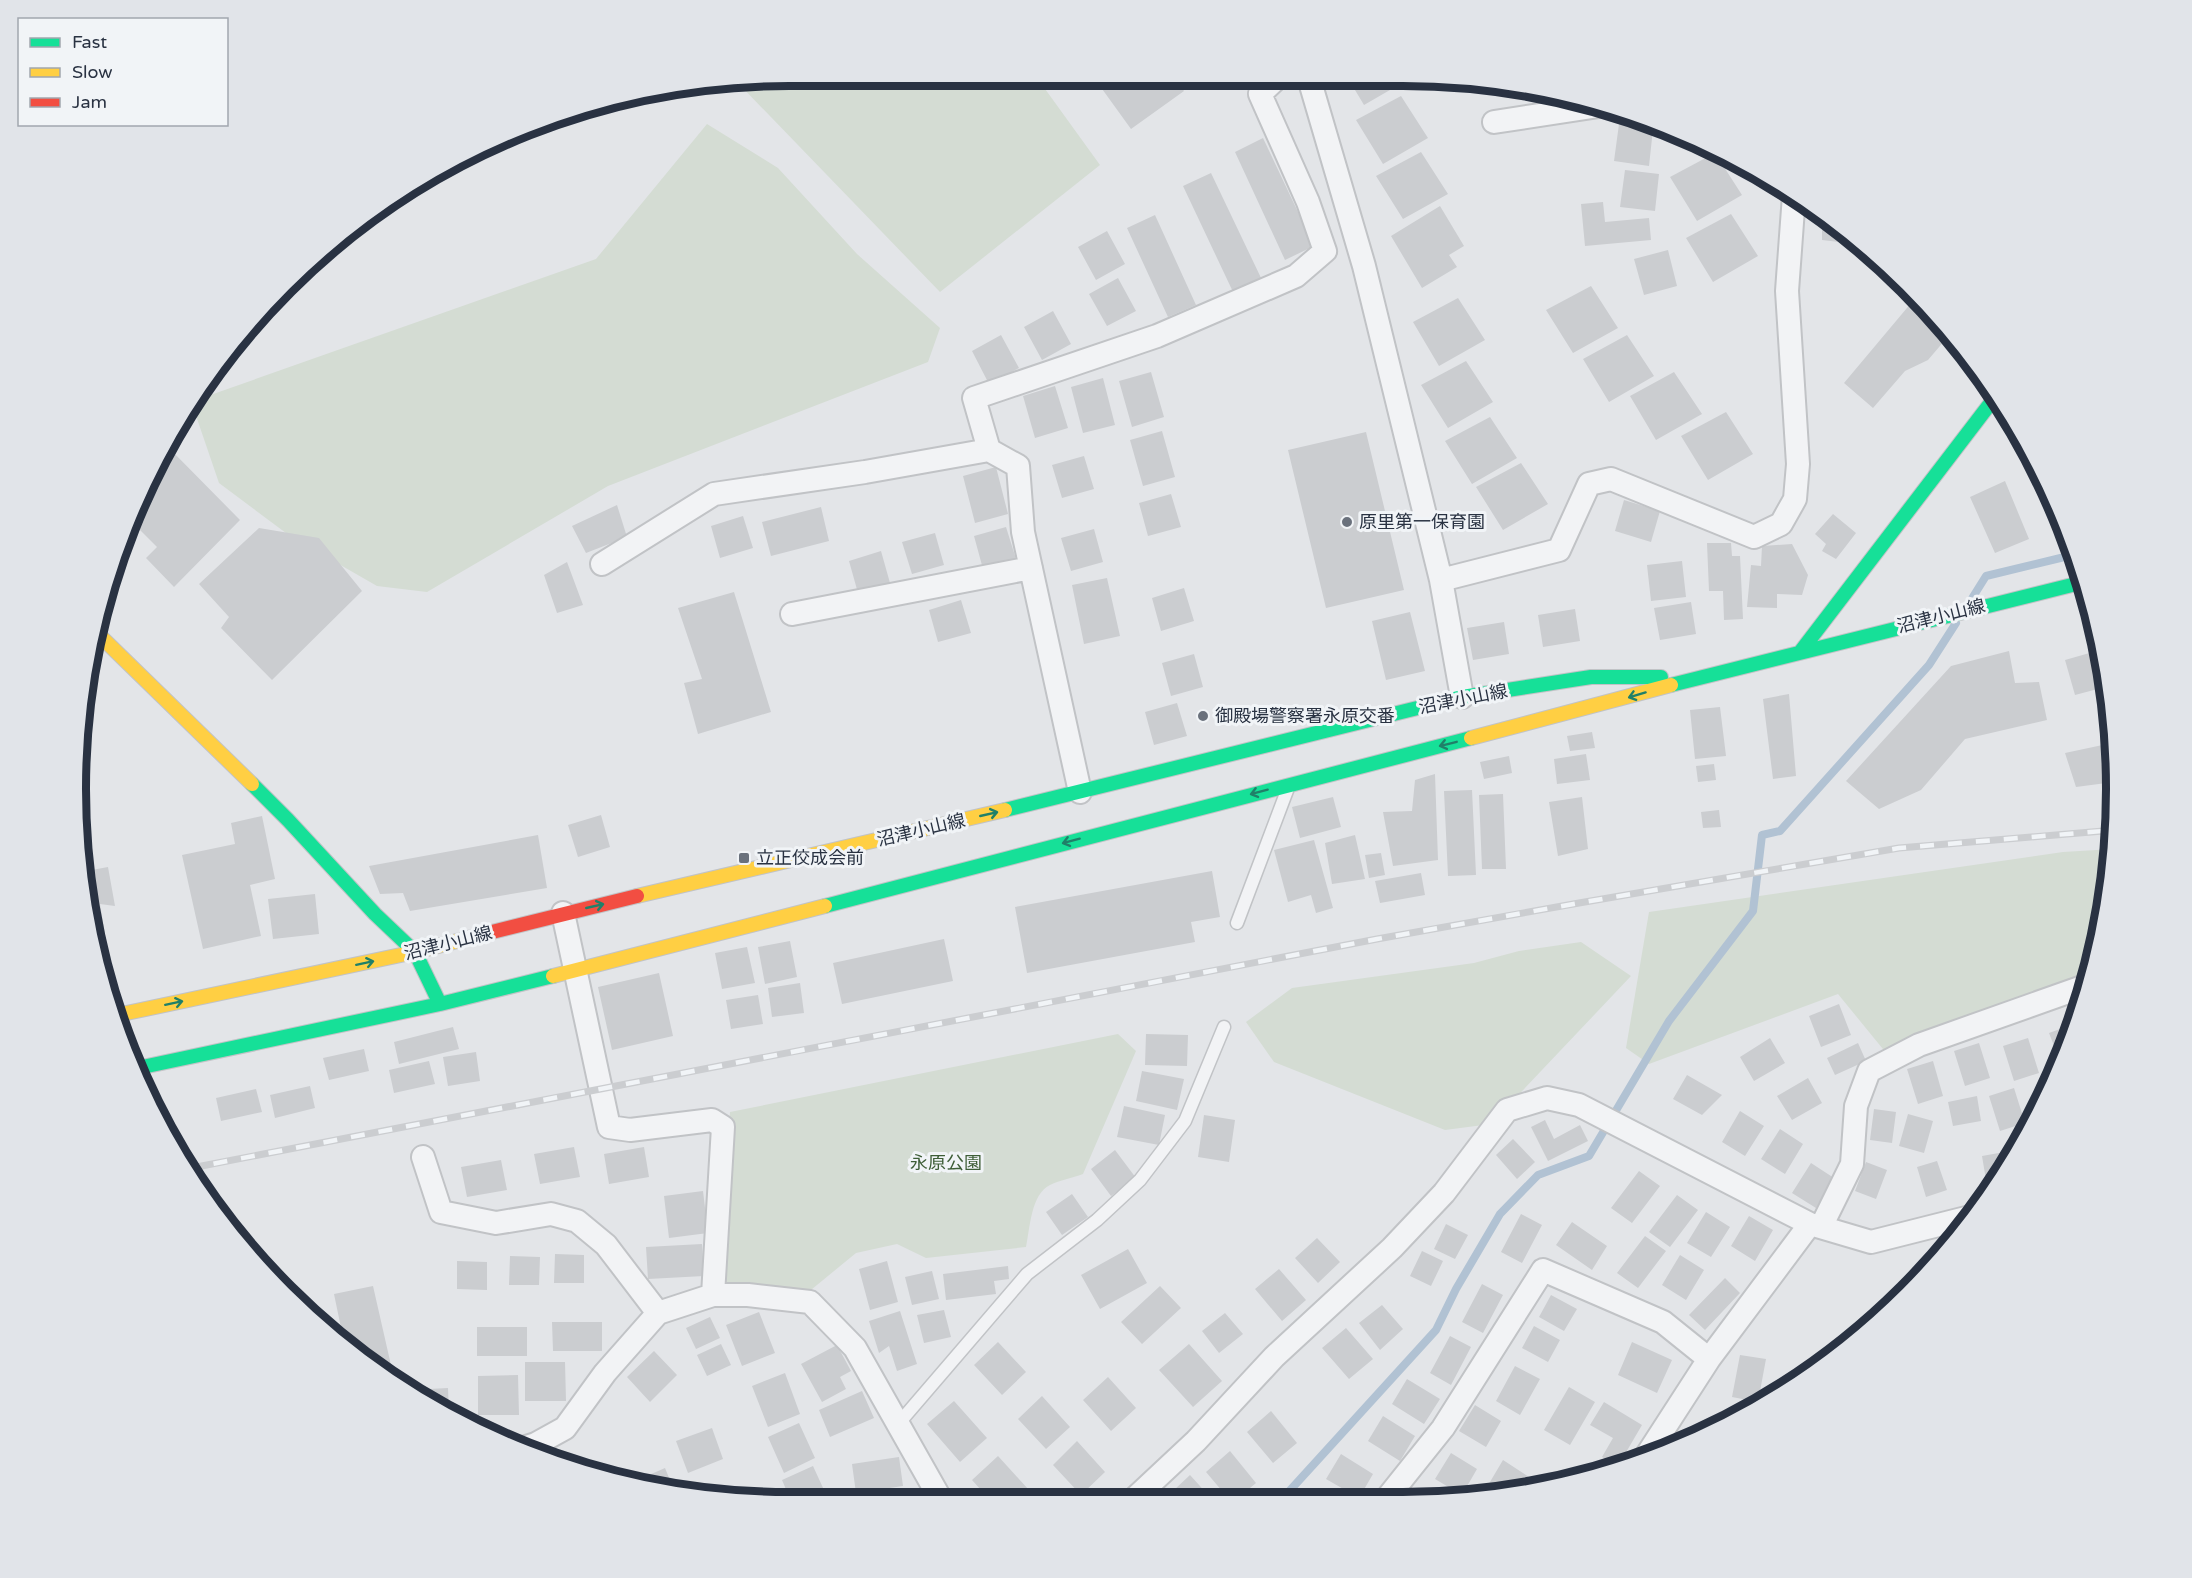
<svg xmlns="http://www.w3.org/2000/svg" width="2192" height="1578" viewBox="0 0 2192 1578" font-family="'Varela Round','Noto Sans JP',sans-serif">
<rect width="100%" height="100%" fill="#e3e5e8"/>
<path fill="#d4dcd3" d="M 789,75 L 1035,75 L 1100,165 L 940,292 L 737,82 Z
M 707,124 L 778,168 L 857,254 L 940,328 L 928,362 L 608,486 L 427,592 L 377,586 L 290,536 L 219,483 L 193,407 L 199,399 L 596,259 Z
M 2113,849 L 2091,977 L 1887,1054 L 1838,994 L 1649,1064 L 1626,1048 L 1649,912 L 2063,852 Z
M 1581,942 L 1631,976 L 1491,1124 L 1445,1130 L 1274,1062 L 1246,1022 L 1292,988 L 1474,963 L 1519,951 Z
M 1118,1034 L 1136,1051 L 1083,1174 C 1072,1178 1060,1180 1050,1185 C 1031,1194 1030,1228 1026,1247 L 926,1258 L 897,1244 L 856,1253 L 806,1294 L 719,1290 L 730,1112 Z"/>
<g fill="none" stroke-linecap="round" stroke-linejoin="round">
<path stroke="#b1c2d3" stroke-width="8" d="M 1971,600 L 1986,576 L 2077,554
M 1283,1498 L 1436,1330 L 1456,1289 L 1500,1214 L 1538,1175 L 1589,1156 L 1669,1021 L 1753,911 L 1762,835 L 1780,831 L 1929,665 L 1956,623"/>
</g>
<path fill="#cbcdd0" d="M 1092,75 L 1173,75 L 1184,91 L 1131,129 Z
M 1346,75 L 1407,75 L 1409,79 L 1364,105 Z
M 1401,96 L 1428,138 L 1383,164 L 1356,120 Z
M 1619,124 L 1653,129 L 1649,166 L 1614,161 Z
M 1263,138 L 1314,246 L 1285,260 L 1235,152 Z
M 1421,152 L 1448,194 L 1403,219 L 1376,176 Z
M 1715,153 L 1742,195 L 1697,221 L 1670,177 Z
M 1625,170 L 1659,174 L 1655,211 L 1620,207 Z
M 1211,173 L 1262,280 L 1234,294 L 1183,186 Z
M 1603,202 L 1605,222 L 1649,218 L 1651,240 L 1585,246 L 1581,204 Z
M 1440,206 L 1464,246 L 1449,255 L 1457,267 L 1422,288 L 1391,236 Z
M 1731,214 L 1758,256 L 1713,282 L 1686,238 Z
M 1155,215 L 1196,305 L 1168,317 L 1127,228 Z
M 1822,215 L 1864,245 L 1822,240 Z
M 1107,231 L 1125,264 L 1096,280 L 1078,247 Z
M 1668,250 L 1677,286 L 1644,295 L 1634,259 Z
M 1118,278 L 1136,311 L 1107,326 L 1089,294 Z
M 1591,286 L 1618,328 L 1573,353 L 1546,310 Z
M 1917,296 L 1940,318 L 1951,333 L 1928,360 L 1905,371 L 1873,408 L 1844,383 Z
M 1458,298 L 1485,340 L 1439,366 L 1413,322 Z
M 1053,311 L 1071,344 L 1042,360 L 1024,327 Z
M 1001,335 L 1019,368 L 989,384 L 972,351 Z
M 1627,335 L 1654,376 L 1609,402 L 1583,359 Z
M 1466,361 L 1493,402 L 1448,428 L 1421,385 Z
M 1151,372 L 1164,417 L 1132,427 L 1119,381 Z
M 1674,372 L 1702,414 L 1656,440 L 1630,396 Z
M 1103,378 L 1115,425 L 1083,433 L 1071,387 Z
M 1055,386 L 1068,428 L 1035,438 L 1023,396 Z
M 1726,412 L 1753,454 L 1708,480 L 1681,436 Z
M 1490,417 L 1517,458 L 1472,484 L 1445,441 Z
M 1162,431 L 1175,477 L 1143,486 L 1130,440 Z
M 1366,432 L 1404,590 L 1326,608 L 1288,450 Z
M 167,446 L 240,520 L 174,587 L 146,558 L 157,547 L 135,525 L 126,534 L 148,474 Z
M 1084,456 L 1094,489 L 1062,498 L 1052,465 Z
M 1521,463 L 1548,504 L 1503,530 L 1476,487 Z
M 996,467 L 1008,514 L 975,523 L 963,476 Z
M 2005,481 L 2029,539 L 1995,553 L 1970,497 Z
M 1171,494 L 1181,527 L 1148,536 L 1139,503 Z
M 1624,500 L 1660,511 L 1651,542 L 1615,531 Z
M 617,505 L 627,537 L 586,553 L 572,526 Z
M 821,507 L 829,541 L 771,556 L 762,522 Z
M 1833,514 L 1856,533 L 1836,559 L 1822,551 L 1826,544 L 1815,534 Z
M 743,516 L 753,548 L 720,558 L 711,526 Z
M 1006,527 L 1016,559 L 983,569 L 974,536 Z
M 259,528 L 319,538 L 362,591 L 272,680 L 221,628 L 229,617 L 199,584 Z
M 1094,529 L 1103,562 L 1071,571 L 1061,538 Z
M 935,533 L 944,565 L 912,574 L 902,542 Z
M 1707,543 L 1731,543 L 1732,556 L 1740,556 L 1743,619 L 1724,620 L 1723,591 L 1709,591 Z
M 1792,544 L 1808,575 L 1802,595 L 1777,594 L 1777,608 L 1747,607 L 1751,565 L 1761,566 L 1762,546 Z
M 881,551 L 890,583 L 858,593 L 849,561 Z
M 1682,561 L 1686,597 L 1651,601 L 1647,565 Z
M 567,562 L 583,605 L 557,613 L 544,575 Z
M 1107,578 L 1120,636 L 1084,644 L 1072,585 Z
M 1184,588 L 1194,621 L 1161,631 L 1152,598 Z
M 734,592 L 771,712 L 698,734 L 684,683 L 702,679 L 678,608 Z
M 961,600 L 971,633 L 938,642 L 929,610 Z
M 1691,602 L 1696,634 L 1660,640 L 1654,608 Z
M 1575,609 L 1580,641 L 1543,647 L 1538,615 Z
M 1410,612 L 1425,671 L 1386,680 L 1372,621 Z
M 1504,622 L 1509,654 L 1473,660 L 1467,628 Z
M 2100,650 L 2109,686 L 2075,695 L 2065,660 Z
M 2009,651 L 2015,683 L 2039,682 L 2047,720 L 1965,739 L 1921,790 L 1879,809 L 1846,781 L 1951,666 Z
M 1194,654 L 1203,687 L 1171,696 L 1162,663 Z
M 1789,694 L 1796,776 L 1773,779 L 1763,699 Z
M 1177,703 L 1187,736 L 1154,745 L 1145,712 Z
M 1720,707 L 1726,756 L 1695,759 L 1690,710 Z
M 1592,732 L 1595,748 L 1570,751 L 1567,736 Z
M 2112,743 L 2114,782 L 2076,787 L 2065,753 Z
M 1586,754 L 1590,780 L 1557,784 L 1554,759 Z
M 1509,756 L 1512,773 L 1484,779 L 1480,762 Z
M 1714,764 L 1716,780 L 1698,782 L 1696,766 Z
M 1435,774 L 1438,860 L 1393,866 L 1383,812 L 1412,811 L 1415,780 Z
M 1472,790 L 1476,875 L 1448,876 L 1444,791 Z
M 1503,794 L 1506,869 L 1482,869 L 1479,795 Z
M 1333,797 L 1341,827 L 1300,838 L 1292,807 Z
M 1582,797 L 1588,849 L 1558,856 L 1549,802 Z
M 1719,810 L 1721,827 L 1703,828 L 1701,812 Z
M 601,815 L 610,847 L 578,857 L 568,825 Z
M 262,816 L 275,879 L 250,885 L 261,936 L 203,949 L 182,855 L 235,844 L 231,823 Z
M 538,835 L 547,888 L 410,911 L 403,893 L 380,894 L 369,866 Z
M 1355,835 L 1365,879 L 1332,884 L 1325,843 Z
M 1314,840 L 1333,908 L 1316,913 L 1311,895 L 1288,902 L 1274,850 Z
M 1381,853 L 1385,875 L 1369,878 L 1365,855 Z
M 108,867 L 115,906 L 100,904 L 110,964 L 103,965 L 81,882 L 81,872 Z
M 1212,871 L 1220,917 L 1191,922 L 1195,942 L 1027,973 L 1015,907 Z
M 1421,873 L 1425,895 L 1380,903 L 1375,881 Z
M 315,894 L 319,934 L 273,939 L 268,899 Z
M 944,939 L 953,981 L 842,1004 L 833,963 Z
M 790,941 L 797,977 L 765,984 L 758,947 Z
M 747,947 L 755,983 L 722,989 L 715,953 Z
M 659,973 L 673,1036 L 612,1050 L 598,987 Z
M 800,983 L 804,1013 L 772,1017 L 768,988 Z
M 758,995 L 763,1024 L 731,1029 L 726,1000 Z
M 1839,1004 L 1851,1035 L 1821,1047 L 1809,1016 Z
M 2074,1024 L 2060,1061 L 2049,1033 Z
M 453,1027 L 459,1049 L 399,1064 L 394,1042 Z
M 1146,1034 L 1188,1035 L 1187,1066 L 1145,1065 Z
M 1770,1038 L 1785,1063 L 1754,1081 L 1740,1057 Z
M 2028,1038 L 2039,1073 L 2014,1081 L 2003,1046 Z
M 1858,1043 L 1866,1061 L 1835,1075 L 1827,1058 Z
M 1979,1043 L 1990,1078 L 1965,1086 L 1954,1051 Z
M 364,1049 L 369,1071 L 329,1080 L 323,1058 Z
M 476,1052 L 480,1081 L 448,1086 L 443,1057 Z
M 429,1061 L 435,1084 L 394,1093 L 389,1070 Z
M 1933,1061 L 1943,1096 L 1918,1104 L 1907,1069 Z
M 1142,1071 L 1184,1079 L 1177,1110 L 1136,1101 Z
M 1687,1075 L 1722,1095 L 1702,1115 L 1673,1099 Z
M 1808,1078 L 1822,1103 L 1792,1120 L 1777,1096 Z
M 310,1086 L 315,1108 L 275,1118 L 270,1095 Z
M 2014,1088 L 2025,1123 L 2000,1131 L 1989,1096 Z
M 256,1089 L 262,1112 L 221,1121 L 216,1098 Z
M 1977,1096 L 1981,1121 L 1953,1126 L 1948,1102 Z
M 1124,1106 L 1165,1115 L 1159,1145 L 1117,1137 Z
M 1874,1109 L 1896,1112 L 1892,1143 L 1870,1140 Z
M 1740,1111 L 1764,1126 L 1745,1156 L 1722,1142 Z
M 1908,1114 L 1933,1121 L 1924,1153 L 1899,1146 Z
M 1204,1115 L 1235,1120 L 1229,1162 L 1198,1157 Z
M 1545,1120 L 1554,1139 L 1580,1125 L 1588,1141 L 1548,1161 L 1531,1127 Z
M 1780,1129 L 1803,1144 L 1785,1174 L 1761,1159 Z
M 1513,1139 L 1535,1162 L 1517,1179 L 1496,1155 Z
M 574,1147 L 580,1177 L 540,1184 L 534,1154 Z
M 644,1147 L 649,1177 L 609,1184 L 604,1154 Z
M 1115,1150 L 1136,1178 L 1111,1196 L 1091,1169 Z
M 2010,1151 L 2011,1156 L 1998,1178 L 1986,1180 L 1982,1156 Z
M 501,1160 L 507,1190 L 467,1197 L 461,1167 Z
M 1937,1161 L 1947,1190 L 1926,1197 L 1917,1167 Z
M 1866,1162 L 1887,1170 L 1876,1199 L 1855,1191 Z
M 1811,1163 L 1834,1178 L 1816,1208 L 1792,1193 Z
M 1639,1171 L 1660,1186 L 1632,1223 L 1611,1208 Z
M 703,1191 L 708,1233 L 669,1238 L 664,1196 Z
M 1072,1194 L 1088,1217 L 1062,1235 L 1046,1212 Z
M 1677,1195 L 1698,1210 L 1670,1247 L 1649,1232 Z
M 1706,1212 L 1730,1227 L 1711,1257 L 1687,1243 Z
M 1521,1214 L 1542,1225 L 1522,1263 L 1501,1252 Z
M 1749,1216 L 1773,1230 L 1755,1261 L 1731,1246 Z
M 1572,1222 L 1607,1246 L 1592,1270 L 1556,1245 Z
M 1446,1224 L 1468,1235 L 1455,1259 L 1434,1249 Z
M 1645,1236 L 1666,1251 L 1638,1288 L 1617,1273 Z
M 1317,1238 L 1340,1262 L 1318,1283 L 1295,1258 Z
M 702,1244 L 704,1276 L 648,1279 L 646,1247 Z
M 1128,1249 L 1147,1283 L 1100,1309 L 1081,1275 Z
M 1422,1251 L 1443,1261 L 1431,1286 L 1410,1276 Z
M 555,1254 L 584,1255 L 584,1283 L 554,1283 Z
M 1680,1255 L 1704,1270 L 1686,1300 L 1662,1285 Z
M 510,1256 L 540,1257 L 539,1285 L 509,1285 Z
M 457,1261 L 487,1262 L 487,1290 L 457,1289 Z
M 887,1261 L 898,1302 L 870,1310 L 859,1269 Z
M 1008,1266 L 1009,1279 L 994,1281 L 996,1294 L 946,1300 L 943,1274 Z
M 277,1269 L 279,1285 L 264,1271 Z
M 1279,1269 L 1306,1300 L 1282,1321 L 1255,1289 Z
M 932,1271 L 939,1299 L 912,1305 L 905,1277 Z
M 1725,1278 L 1740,1293 L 1705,1330 L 1689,1315 Z
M 1482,1284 L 1503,1295 L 1483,1333 L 1462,1322 Z
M 373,1286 L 393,1374 L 387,1376 L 354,1355 L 345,1347 L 334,1294 Z
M 1160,1286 L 1181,1308 L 1142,1344 L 1121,1322 Z
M 1551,1295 L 1577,1309 L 1564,1331 L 1539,1317 Z
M 1382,1305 L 1403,1329 L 1380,1350 L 1359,1323 Z
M 944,1310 L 951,1337 L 924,1343 L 917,1315 Z
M 900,1311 L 917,1364 L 897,1371 L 889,1346 L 879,1353 L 869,1321 Z
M 759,1312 L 775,1353 L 742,1366 L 726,1325 Z
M 1225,1313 L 1243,1334 L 1219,1353 L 1202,1331 Z
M 710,1317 L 720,1338 L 696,1349 L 686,1328 Z
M 552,1322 L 602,1322 L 602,1351 L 553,1351 Z
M 1534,1326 L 1560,1340 L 1548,1362 L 1522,1348 Z
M 477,1327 L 527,1327 L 527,1356 L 477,1356 Z
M 1346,1328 L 1373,1359 L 1349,1379 L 1322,1348 Z
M 1450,1336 L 1471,1347 L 1451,1385 L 1430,1373 Z
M 998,1342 L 1026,1372 L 1002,1395 L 974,1365 Z
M 1632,1342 L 1672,1360 L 1657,1393 L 1618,1375 Z
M 721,1344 L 731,1365 L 707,1376 L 697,1355 Z
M 1189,1344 L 1222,1381 L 1193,1407 L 1159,1370 Z
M 837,1345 L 851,1371 L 840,1377 L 846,1389 L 822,1402 L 801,1364 Z
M 654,1351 L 677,1375 L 650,1402 L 627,1377 Z
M 1740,1355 L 1766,1359 L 1758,1402 L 1732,1397 Z
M 525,1362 L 565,1362 L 566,1401 L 525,1401 Z
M 1515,1366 L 1540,1379 L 1520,1415 L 1496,1401 Z
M 785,1373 L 800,1414 L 768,1427 L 752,1386 Z
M 518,1375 L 519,1415 L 478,1415 L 478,1376 Z
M 1108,1377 L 1136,1408 L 1111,1431 L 1083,1400 Z
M 1407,1379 L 1440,1399 L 1424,1424 L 1392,1404 Z
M 1569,1387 L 1595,1402 L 1570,1445 L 1544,1430 Z
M 448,1388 L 449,1414 L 410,1390 Z
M 862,1391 L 874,1418 L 830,1437 L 819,1410 Z
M 1042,1396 L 1070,1427 L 1046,1449 L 1018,1419 Z
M 954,1401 L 987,1438 L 960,1462 L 927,1424 Z
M 1604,1402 L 1642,1425 L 1618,1466 L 1602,1457 L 1613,1438 L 1590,1425 Z
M 1475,1405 L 1501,1421 L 1486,1447 L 1459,1431 Z
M 1271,1411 L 1297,1443 L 1273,1463 L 1247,1432 Z
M 1383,1416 L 1415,1436 L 1400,1461 L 1368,1441 Z
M 799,1423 L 815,1458 L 784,1473 L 768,1437 Z
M 712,1428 L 723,1459 L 688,1473 L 676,1441 Z
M 1077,1441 L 1105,1472 L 1081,1495 L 1053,1465 Z
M 1230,1451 L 1256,1483 L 1238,1498 L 1228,1498 L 1206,1472 Z
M 1451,1453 L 1477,1469 L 1462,1495 L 1435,1479 Z
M 1341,1454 L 1373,1474 L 1359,1498 L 1326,1479 Z
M 998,1456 L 1038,1500 L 990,1500 L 972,1480 Z
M 899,1457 L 903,1486 L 856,1493 L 852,1464 Z
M 1503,1460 L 1529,1477 L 1520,1491 L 1502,1496 L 1487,1487 Z
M 813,1466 L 829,1501 L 791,1501 L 782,1480 Z
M 665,1468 L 674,1490 L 642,1485 L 640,1479 Z
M 1190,1475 L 1209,1496 L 1206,1499 L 1180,1499 L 1173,1491 Z"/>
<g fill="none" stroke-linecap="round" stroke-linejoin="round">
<g stroke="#c1c3c6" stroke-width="15">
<path id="lane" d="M 1237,923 L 1288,788
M 899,1423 L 1027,1274 L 1097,1220 L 1140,1180 L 1185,1121 L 1224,1027"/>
</g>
<g stroke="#c1c3c6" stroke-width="26">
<path id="street" d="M 1308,75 L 1364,266 L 1441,580 L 1462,697
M 1494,122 L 1599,106
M 989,450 L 974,398 L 1157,336 L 1296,276 L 1325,251 L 1308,202 L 1260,94 L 1280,75
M 602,564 L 714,494 L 865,472 L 989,450 L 1018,466 L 1023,532 L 1080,792
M 1441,580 L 1559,550 L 1589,484 L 1611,479 L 1754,537 L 1781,524 L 1795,499 L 1798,464 L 1787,291 L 1794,195
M 792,614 L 1031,568
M 563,913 L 609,1127 L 630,1130 L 712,1120 L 723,1127 L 713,1295
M 423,1157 L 441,1212 L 496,1223 L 551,1214 L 577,1221 L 606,1245 L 658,1313
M 1821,1227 L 1852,1164 L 1856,1106 L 1869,1071 L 1919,1045 L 2088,985
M 523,1448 L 536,1444 L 565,1428 L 605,1373 L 658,1313 L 713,1295 L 748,1295 L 810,1302 L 855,1348 L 941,1500
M 1643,1461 L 1709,1359 L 1810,1224
M 1387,1498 L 1443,1428 L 1543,1270 L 1663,1322 L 1709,1359
M 1134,1499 L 1196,1441 L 1274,1357 L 1392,1248 L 1444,1193 L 1507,1110 L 1547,1098 L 1579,1105 L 1810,1224 L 1871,1242 L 1974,1216"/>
</g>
<g stroke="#c1c3c6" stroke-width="16">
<path id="fast" d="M 1801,651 L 1996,396
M 1671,685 L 2084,582
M 252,784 L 288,820 L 375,914 L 415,952 L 440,1004
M 1005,810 L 1462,697 L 1591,677 L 1661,677
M 825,906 L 1471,738
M 133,1069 L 440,1004 L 553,976"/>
</g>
<g stroke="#c1c3c6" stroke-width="16">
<path id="slow" d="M 94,630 L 252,784
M 1471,738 L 1671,685
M 637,896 L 1005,810
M 553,976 L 825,906
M 117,1015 L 415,952 L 484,934"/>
</g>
<g stroke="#c1c3c6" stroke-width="16">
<path id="jam" d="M 484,934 L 637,896"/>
</g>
<use href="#lane" stroke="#f2f3f5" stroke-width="12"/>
<use href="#street" stroke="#f2f3f5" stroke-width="22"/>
<use href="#fast" stroke="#16e098" stroke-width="14"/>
<use href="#slow" stroke="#ffcf43" stroke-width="14"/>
<use href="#jam" stroke="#f24e42" stroke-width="14"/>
<g stroke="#cbcdd0" stroke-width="7">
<path id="rail" d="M 186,1169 L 1377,939 L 1579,903 L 1899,848 L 2115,830"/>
</g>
<use href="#rail" stroke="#f1f4f7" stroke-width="4.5" stroke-dasharray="14" stroke-linecap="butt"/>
</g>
<defs><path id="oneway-shaft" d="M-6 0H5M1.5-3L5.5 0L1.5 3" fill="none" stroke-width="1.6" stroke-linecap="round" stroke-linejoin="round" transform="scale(1.5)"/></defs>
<g stroke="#208069">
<use href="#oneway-shaft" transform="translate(1637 695) rotate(163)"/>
<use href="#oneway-shaft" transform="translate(1448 744) rotate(166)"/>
<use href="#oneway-shaft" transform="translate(1259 792) rotate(165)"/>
<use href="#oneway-shaft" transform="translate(989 814) rotate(-13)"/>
<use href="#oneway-shaft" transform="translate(1071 841) rotate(165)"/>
<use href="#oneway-shaft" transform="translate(595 906) rotate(-13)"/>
<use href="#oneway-shaft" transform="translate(365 963) rotate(-12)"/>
<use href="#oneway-shaft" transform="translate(174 1003) rotate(-12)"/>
</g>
<g fill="#6a717c" stroke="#f1f4f7" stroke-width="2">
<circle cx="1347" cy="522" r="6"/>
<circle cx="1203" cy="716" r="6"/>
<rect x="738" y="852" width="12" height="12" rx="3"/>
</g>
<g text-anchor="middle" stroke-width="6" stroke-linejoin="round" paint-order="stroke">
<g font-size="18" fill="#293242" stroke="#f1f4f7" text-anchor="start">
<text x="1359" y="528">原里第一保育園</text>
<text x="1215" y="722">御殿場警察署永原交番</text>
<text x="756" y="864">立正佼成会前</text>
</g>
<g font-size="18" fill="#293242" stroke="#f1f4f7">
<text transform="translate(1941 616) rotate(-14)" y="6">沼津小山線</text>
<text transform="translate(1463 699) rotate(-11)" y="6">沼津小山線</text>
<text transform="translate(921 830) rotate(-13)" y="6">沼津小山線</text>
<text transform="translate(448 943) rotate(-14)" y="6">沼津小山線</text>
</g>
<g font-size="18" fill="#3e5e37" stroke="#f1f4f7">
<text x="946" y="1169">永原公園</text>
</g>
</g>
<path d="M0 0H2192V1578H0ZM789 86H1403A703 703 0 0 1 2106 789V789A703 703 0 0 1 1403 1492H789A703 703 0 0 1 86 789V789A703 703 0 0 1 789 86Z" fill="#e1e4e9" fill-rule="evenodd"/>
<path fill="none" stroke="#293242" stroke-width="8" d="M789 86H1403A703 703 0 0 1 2106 789V789A703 703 0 0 1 1403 1492H789A703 703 0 0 1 86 789V789A703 703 0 0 1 789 86Z"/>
<rect x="18" y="18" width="210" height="108" fill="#f1f4f7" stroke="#a1a6af" stroke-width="1.5"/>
<rect x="30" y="38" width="30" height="9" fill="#16e098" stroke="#a1a6af" stroke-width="1.5"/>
<text x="72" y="48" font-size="18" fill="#293242">Fast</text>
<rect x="30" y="68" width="30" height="9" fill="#ffcf43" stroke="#a1a6af" stroke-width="1.5"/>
<text x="72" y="78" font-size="18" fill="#293242">Slow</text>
<rect x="30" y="98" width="30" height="9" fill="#f24e42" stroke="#a1a6af" stroke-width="1.5"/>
<text x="72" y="108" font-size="18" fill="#293242">Jam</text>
</svg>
